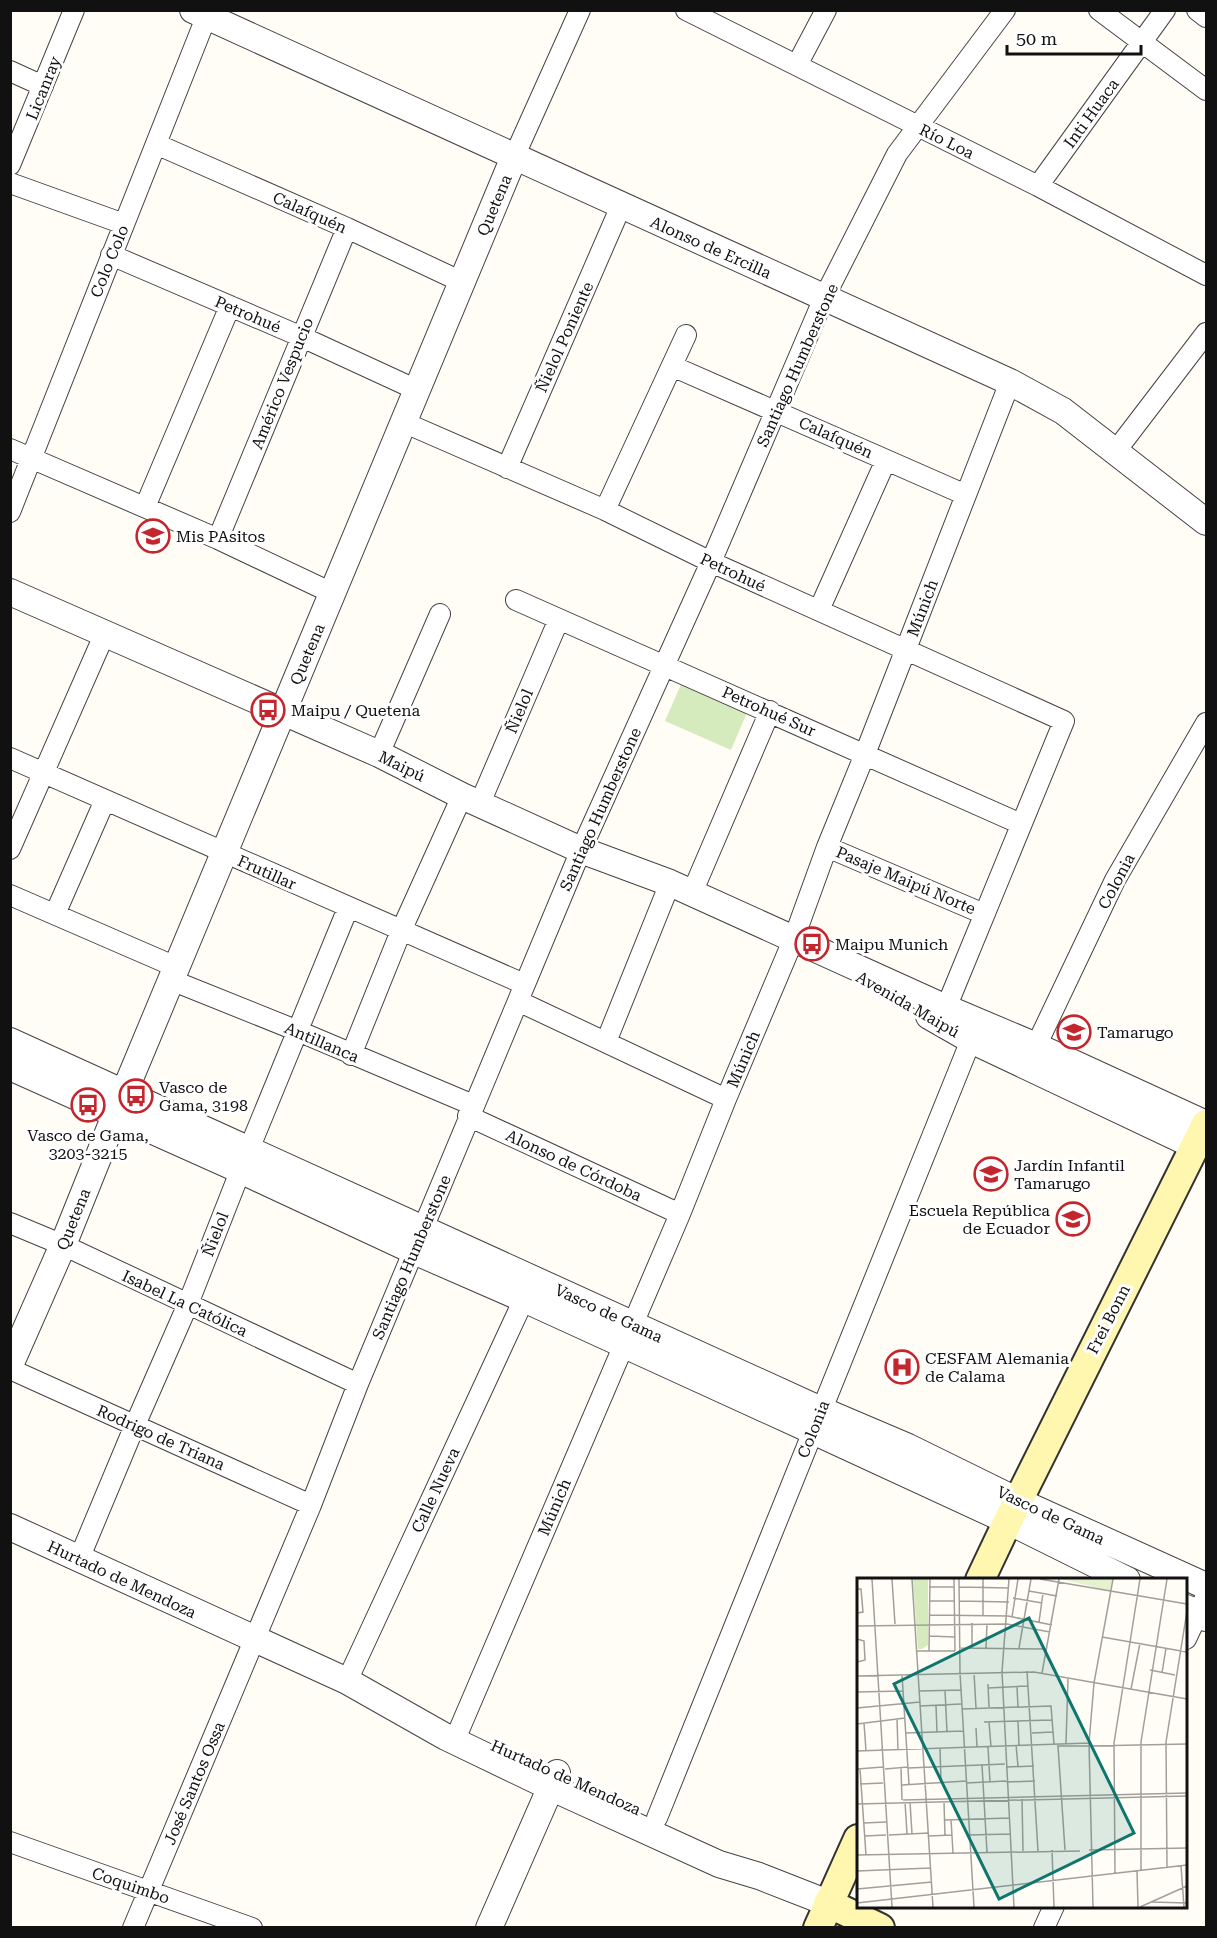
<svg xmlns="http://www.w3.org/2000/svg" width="1217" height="1938" viewBox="0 0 1217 1938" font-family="'Roboto Serif',serif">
<rect width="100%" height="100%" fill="#fffdf5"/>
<path fill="#d5ebbd" d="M 682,682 L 748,710 L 731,750 L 665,721 Z"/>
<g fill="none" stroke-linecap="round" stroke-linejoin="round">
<g stroke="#444" stroke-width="22">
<path id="minor" d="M 686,10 L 1038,186 L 1206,275
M 1099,10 L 1206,90
M 1197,10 L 1206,17
M 797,65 L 826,10
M 10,71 L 43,86
M 156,144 L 347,228 L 462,282
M 514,157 L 580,10
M 10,165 L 74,10
M 10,183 L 124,224
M 1038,186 L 1165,10
M 111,255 L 302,337 L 417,390
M 672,366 L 966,495
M 403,422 L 605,510 L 711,562 L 1064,721 L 946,1008
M 10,449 L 218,539 L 332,593
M 1115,452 L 1206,333
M 507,468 L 621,206
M 145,507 L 230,306
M 605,510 L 686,335
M 10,512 L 209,10
M 218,539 L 347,228
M 516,600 L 1021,824
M 819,610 L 886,460
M 379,754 L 440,614
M 10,758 L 524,984
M 480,803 L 559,619
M 827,847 L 984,914
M 10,849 L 105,633
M 692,893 L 770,711
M 10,895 L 176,967
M 55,914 L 105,800
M 171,980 L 298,1031 L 473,1105
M 518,1001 L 726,1099
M 606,1042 L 670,883
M 1036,1046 L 1115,880 L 1206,723
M 351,1055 L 401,931 L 462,796
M 468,1116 L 680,1214
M 10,1223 L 63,1245 L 358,1384
M 10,1369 L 311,1505
M 79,1559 L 135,1425 L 188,1304 L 245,1159 L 348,908
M 1186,1639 L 1206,1596
M 347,1681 L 524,1299
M 459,1730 L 680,1214 L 726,1099 L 794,938 L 827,847 L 865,754 L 1010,382
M 657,1818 L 971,1040
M 10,1842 L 252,1928
M 133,1928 L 311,1505 L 358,1384 L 581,850 L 711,562 L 824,298 L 897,154 L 1005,10
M 1044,1928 L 1054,1906"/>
</g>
<g stroke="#444" stroke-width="28">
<path id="tertiary" d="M 193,10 L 1010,382 L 1063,411 L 1206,522
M 10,592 L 379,754 L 462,796 L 581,850 L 670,883 L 946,1008 L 1036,1046 L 1206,1124
M 929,1016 L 971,1040 L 1195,1146
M 10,1041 L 821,1410 L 908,1447 L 1018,1501 L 1206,1586
M 10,1067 L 240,1170 L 414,1251 L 524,1299 L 813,1431 L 1008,1521 L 1127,1580
M 10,1365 L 63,1245 L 124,1093 L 514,157
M 10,1527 L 347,1681 L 446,1737 L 550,1787 L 719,1864 L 759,1876 L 828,1903
M 1186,1608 L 1206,1618
M 489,1928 L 557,1773"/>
</g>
<g stroke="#333" stroke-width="32">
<path id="secondary" d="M 980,1580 L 1008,1521 L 1206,1124
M 828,1903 L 880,1928
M 818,1928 L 858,1839"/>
</g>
<use href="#minor" stroke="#fff" stroke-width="20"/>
<use href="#tertiary" stroke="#fff" stroke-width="26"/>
<use href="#secondary" stroke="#fff6b0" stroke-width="28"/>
</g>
<defs>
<g id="school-ring" transform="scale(1.725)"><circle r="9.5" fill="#fff" stroke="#c4262e" stroke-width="1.5"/><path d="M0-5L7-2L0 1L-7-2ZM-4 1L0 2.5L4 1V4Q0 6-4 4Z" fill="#c4262e"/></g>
<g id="bus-ring" transform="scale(1.725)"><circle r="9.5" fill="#fff" stroke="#c4262e" stroke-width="1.5"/><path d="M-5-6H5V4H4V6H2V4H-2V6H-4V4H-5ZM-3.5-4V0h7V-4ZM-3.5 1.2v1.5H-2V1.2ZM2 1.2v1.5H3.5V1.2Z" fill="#c4262e"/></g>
<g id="hospital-ring" transform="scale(1.725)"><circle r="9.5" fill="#fff" stroke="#c4262e" stroke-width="1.5"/><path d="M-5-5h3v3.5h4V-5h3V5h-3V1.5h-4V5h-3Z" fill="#c4262e"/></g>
</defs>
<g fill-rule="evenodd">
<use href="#school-ring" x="153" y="536"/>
<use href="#bus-ring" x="268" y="710"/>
<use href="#bus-ring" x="812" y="944"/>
<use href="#school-ring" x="1074" y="1032"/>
<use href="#bus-ring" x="136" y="1096"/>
<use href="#bus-ring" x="88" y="1105"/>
<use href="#school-ring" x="991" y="1174"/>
<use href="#school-ring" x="1073" y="1219"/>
<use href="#hospital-ring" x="902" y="1367"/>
</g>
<g text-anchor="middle" stroke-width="6" stroke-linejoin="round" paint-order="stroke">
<g font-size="16" fill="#111" stroke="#fff">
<text transform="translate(43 88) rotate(-68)" y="6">Licanray</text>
<text transform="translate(1091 113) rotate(-54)" y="6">Inti Huaca</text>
<text transform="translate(947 141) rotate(26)" y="6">Río Loa</text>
<text transform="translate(494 205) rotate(-67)" y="6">Quetena</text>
<text transform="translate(310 212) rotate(24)" y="6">Calafquén</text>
<text transform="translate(711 247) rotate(24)" y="6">Alonso de Ercilla</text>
<text transform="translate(109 261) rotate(-68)" y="6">Colo Colo</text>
<text transform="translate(248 314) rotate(23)" y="6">Petrohué</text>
<text transform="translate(564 337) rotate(-66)" y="6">Ñielol Poniente</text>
<text transform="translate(797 365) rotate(-66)" y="6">Santiago Humberstone</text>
<text transform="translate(282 383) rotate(-68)" y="6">Américo Vespucio</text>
<text transform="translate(836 437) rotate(24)" y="6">Calafquén</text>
<text transform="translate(733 572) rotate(25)" y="6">Petrohué</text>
<text transform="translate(922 608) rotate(-69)" y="6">Múnich</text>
<text transform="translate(307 654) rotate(-67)" y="6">Quetena</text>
<text transform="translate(519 711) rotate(-67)" y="6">Ñielol</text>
<text transform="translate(769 711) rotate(24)" y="6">Petrohué Sur</text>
<text transform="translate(402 766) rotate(26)" y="6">Maipú</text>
<text transform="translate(600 809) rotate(-66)" y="6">Santiago Humberstone</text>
<text transform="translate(267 872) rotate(24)" y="6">Frutillar</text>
<text transform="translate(906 880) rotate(23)" y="6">Pasaje Maipú Norte</text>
<text transform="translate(1116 881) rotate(-62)" y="6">Colonia</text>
<text transform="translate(908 1004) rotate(30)" y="6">Avenida Maipú</text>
<text transform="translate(322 1042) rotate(23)" y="6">Antillanca</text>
<text transform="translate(743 1059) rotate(-67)" y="6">Múnich</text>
<text transform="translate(574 1165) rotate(25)" y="6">Alonso de Córdoba</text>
<text transform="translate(73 1219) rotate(-68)" y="6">Quetena</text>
<text transform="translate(215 1234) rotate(-69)" y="6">Ñielol</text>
<text transform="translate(411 1257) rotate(-67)" y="6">Santiago Humberstone</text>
<text transform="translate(185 1303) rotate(25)" y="6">Isabel La Católica</text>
<text transform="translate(609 1313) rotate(25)" y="6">Vasco de Gama</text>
<text transform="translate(1108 1319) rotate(-63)" y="6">Frei Bonn</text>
<text transform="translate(813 1429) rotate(-68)" y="6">Colonia</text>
<text transform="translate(161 1437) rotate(24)" y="6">Rodrigo de Triana</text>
<text transform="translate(435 1490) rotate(-65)" y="6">Calle Nueva</text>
<text transform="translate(554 1507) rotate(-67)" y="6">Múnich</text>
<text transform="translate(1051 1515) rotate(25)" y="6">Vasco de Gama</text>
<text transform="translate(122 1579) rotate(25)" y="6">Hurtado de Mendoza</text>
<text transform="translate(566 1777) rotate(24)" y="6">Hurtado de Mendoza</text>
<text transform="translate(194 1783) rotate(-67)" y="6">José Santos Ossa</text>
<text transform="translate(131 1885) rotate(19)" y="6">Coquimbo</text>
</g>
<g font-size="16" fill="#111" stroke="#fff" text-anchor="start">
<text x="176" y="542">Mis PAsitos</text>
<text x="291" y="716">Maipu / Quetena</text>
<text x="835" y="950">Maipu Munich</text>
<text x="1097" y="1038">Tamarugo</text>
<text x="159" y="1093">Vasco de<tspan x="159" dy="18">Gama, 3198</tspan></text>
<text x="88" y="1141" text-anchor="middle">Vasco de Gama,<tspan x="88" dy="18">3203-3215</tspan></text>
<text x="1014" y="1171">Jardín Infantil<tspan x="1014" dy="18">Tamarugo</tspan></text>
<text x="1050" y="1216" text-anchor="end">Escuela República<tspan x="1050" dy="18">de Ecuador</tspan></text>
<text x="925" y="1364">CESFAM Alemania<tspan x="925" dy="18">de Calama</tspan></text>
</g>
</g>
<g transform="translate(857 1578)">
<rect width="330" height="330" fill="#fffdf5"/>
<path d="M 56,1 L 71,1 L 71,67 L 65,71 L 61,71 Z" fill="#d5ebbd"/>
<path d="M 204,1 L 255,1 L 253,13 Z" fill="#e6f2cf"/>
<path fill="none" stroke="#a09f9a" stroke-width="1.5" d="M 15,1 L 35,329M 35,1 L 38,46M 55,1 L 76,329M 97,1 L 98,73M 102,1 L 103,95 L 117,329M 126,1 L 126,38M 152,1 L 145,94 L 157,329M 183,1 L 330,26M 72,9 L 97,9M 102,9 L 152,10M 0,11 L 4,11 L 6,34 L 0,35M 172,13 L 200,18M 156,20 L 185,25M 72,23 L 97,23M 102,23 L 152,24M 72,37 L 151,38 L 195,47M 155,39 L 161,1M 182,44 L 186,15M 0,48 L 150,46 L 193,54M 72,58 L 98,59M 245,59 L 330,74M 0,61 L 7,63 L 8,82 L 0,84M 102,70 L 190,71M 115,70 L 115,45M 129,70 L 130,46M 162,70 L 174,1M 59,73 L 98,73M 72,73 L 73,1M 293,92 L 318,97M 170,93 L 181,273M 117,95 L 119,130M 185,95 L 202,1M 305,95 L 309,70M 45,97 L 52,206M 0,98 L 177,94 L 330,121M 131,106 L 132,129M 160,109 L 161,129M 131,110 L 171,108M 274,111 L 283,65M 88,112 L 90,154M 62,113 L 104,112M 0,114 L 46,113M 79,127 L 80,154M 63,128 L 104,126M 0,130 L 63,124M 105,131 L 194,128 L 197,166M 40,141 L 41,172M 161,143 L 162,167M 127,144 L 195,142M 132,144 L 134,169M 7,145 L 9,173M 0,146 L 48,140M 119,150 L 120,169M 49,155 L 106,153M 175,155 L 196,154M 209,165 L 211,101M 159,167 L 161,188M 200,168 L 232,168M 201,168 L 208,272M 232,168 L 330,166M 131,169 L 133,204M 83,170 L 84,204M 0,173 L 232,165M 125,187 L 130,274M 149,189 L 177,188M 44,190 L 45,222M 51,190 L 148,186M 0,191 L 26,189M 3,191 L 9,277M 28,191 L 51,189M 149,204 L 178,203M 109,205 L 149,203M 3,206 L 26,205M 45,207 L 109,203M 165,221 L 166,273M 46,222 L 330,215M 48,224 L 50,256M 53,224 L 55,256M 87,224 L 88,258M 0,226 L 330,218M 94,241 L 96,275M 88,242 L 152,240M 7,245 L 29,244M 32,257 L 72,255M 112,257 L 153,256M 8,258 L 29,257M 72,258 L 95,257M 195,272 L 197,329M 232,272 L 330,270M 0,277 L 223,273M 324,288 L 327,329M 310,290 L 309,164 L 330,33M 0,293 L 74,290M 280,293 L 281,329M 284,293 L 284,164 L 310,1M 258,296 L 257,165 L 283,1M 0,311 L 75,304M 295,324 L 330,325M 0,325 L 330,287M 236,329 L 232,165 L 237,105 L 256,1M 283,329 L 330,308"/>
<path fill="#0f766e" fill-opacity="0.15" stroke="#0f766e" stroke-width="3" d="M 172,40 L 277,255 L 142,321 L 37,106 Z"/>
<rect width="330" height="330" fill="none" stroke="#111" stroke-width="3"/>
</g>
<rect width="1217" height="1938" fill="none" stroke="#111111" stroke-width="24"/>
<path d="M1007 45v9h134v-9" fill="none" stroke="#111111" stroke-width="3"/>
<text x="1016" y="45" font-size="18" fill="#111111" stroke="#ffffff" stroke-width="4.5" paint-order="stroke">50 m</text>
</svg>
